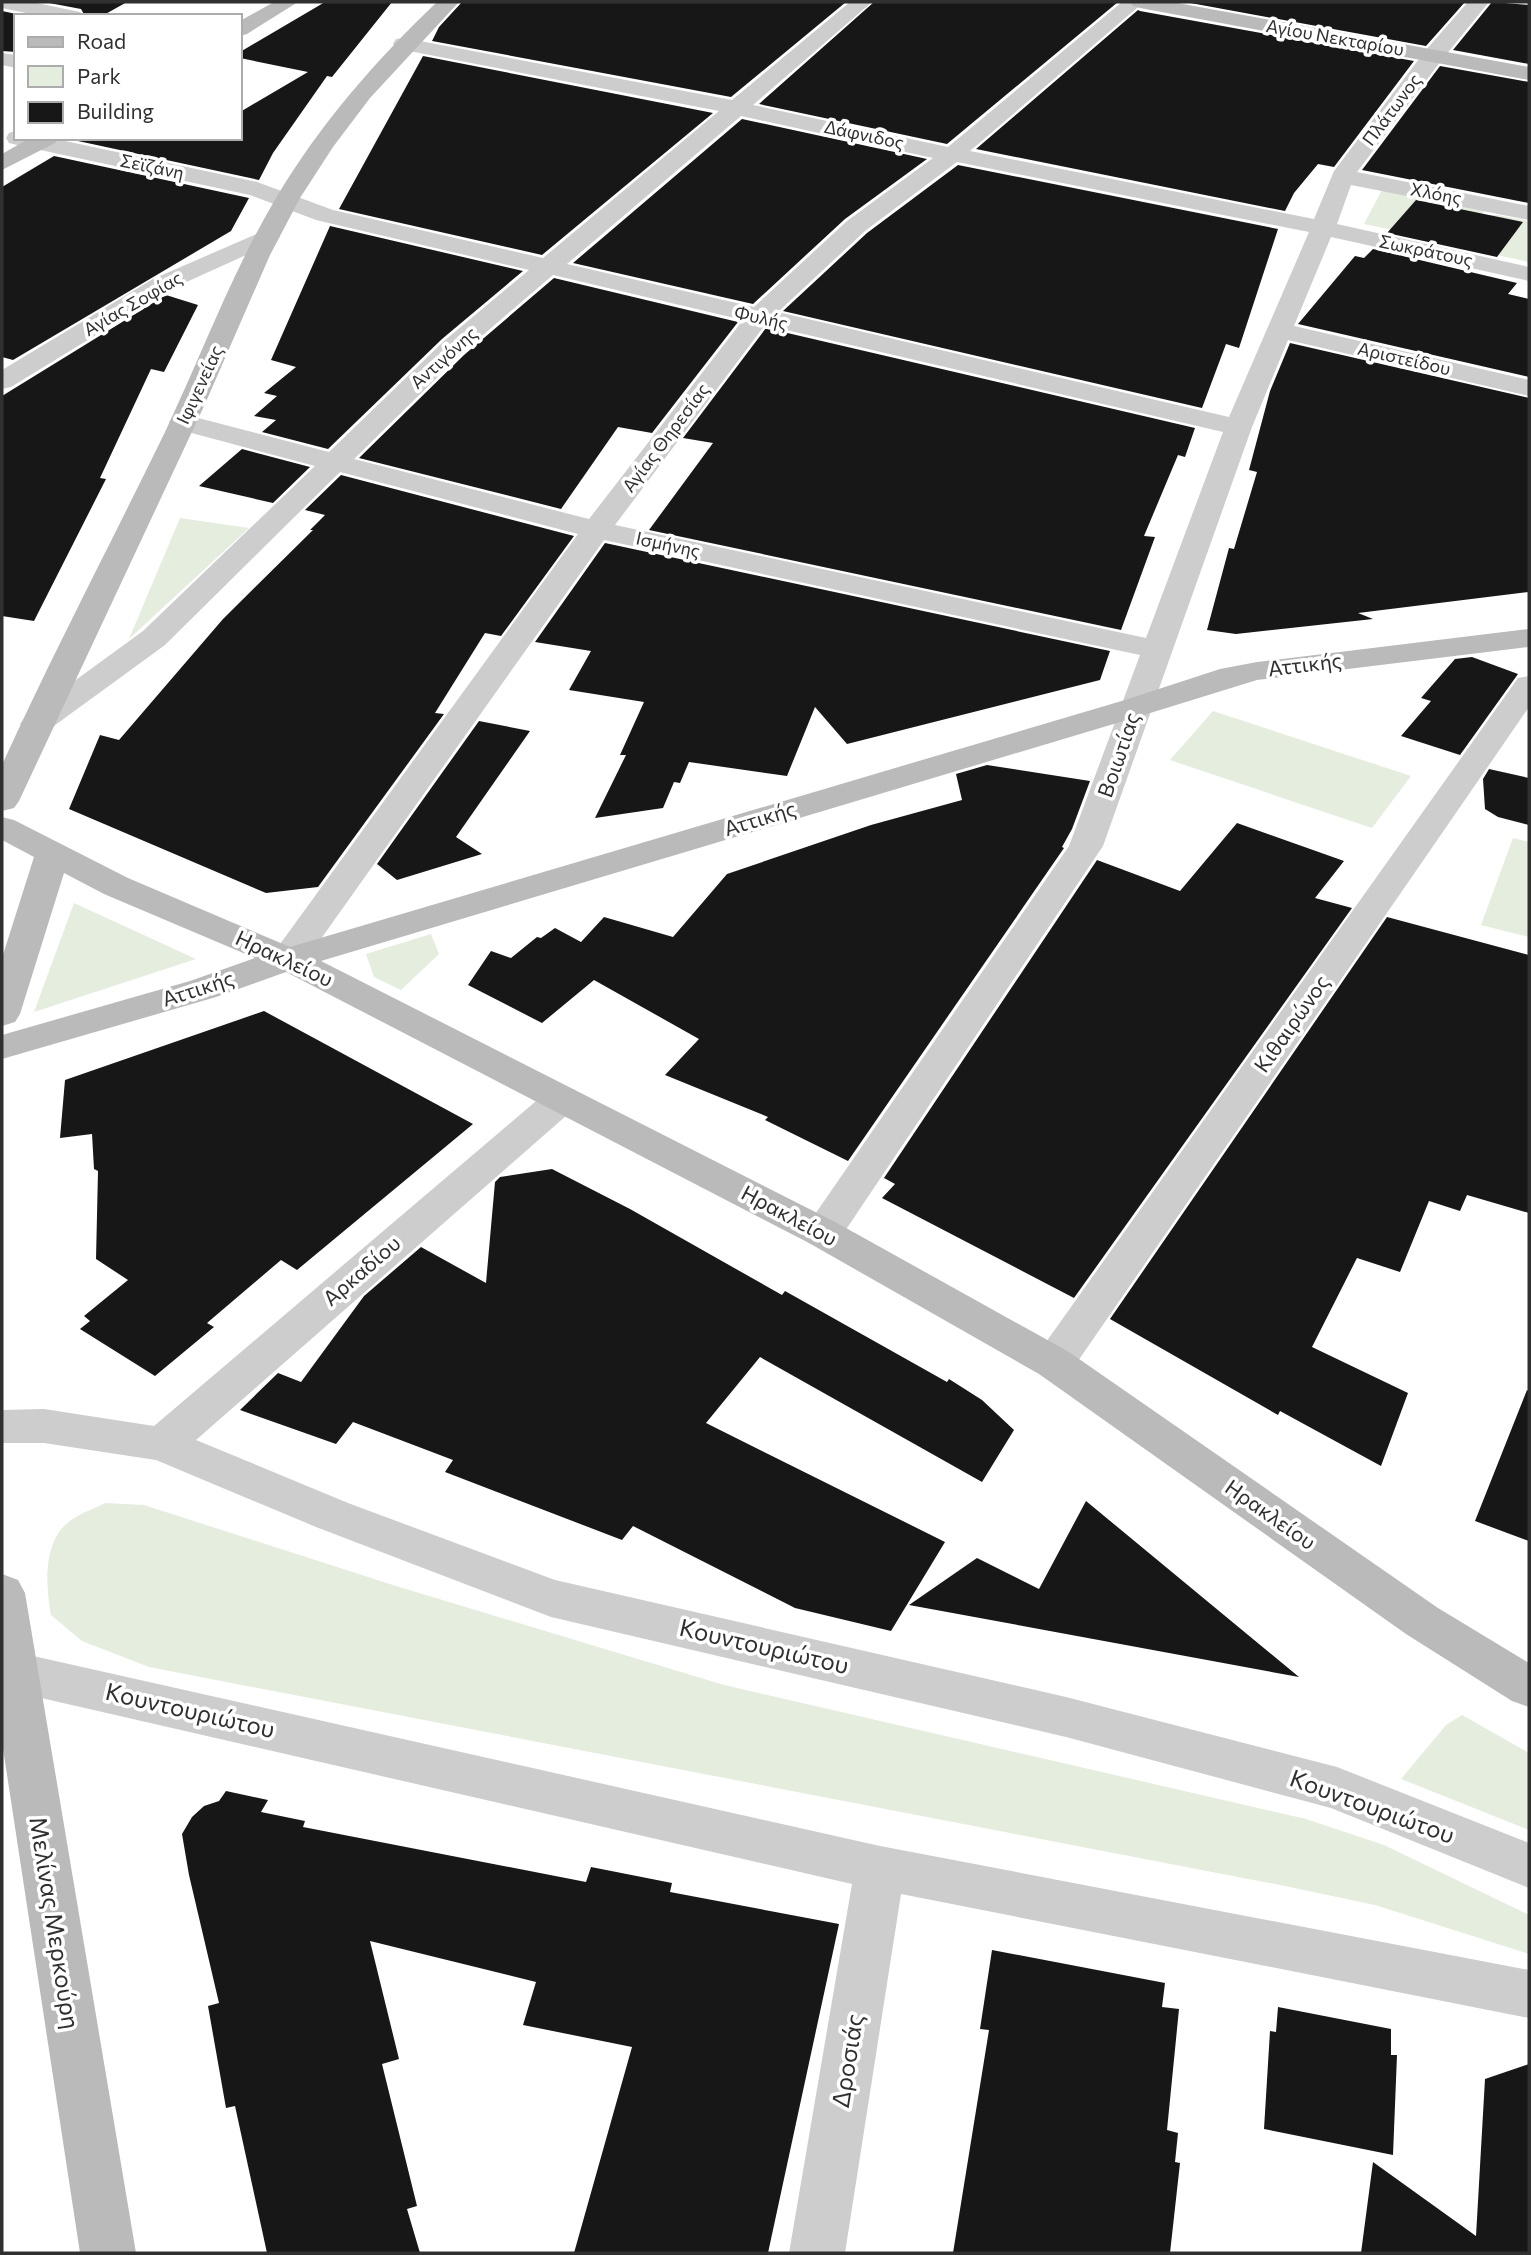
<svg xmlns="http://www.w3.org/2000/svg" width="1531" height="2255" viewBox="0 0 1531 2255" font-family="Commissioner,sans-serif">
<rect width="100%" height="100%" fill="#fff"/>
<path fill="#e4edde" d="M 1382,190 L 1484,211 L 1482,215 L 1498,215 L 1529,221 L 1529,262 L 1473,250 L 1459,244 L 1364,224 Z
M 180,518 L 249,528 L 129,639 Z
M 1213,711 L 1411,776 L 1372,828 L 1170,760 Z
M 1513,838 L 1529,842 L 1529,937 L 1481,925 Z
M 74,903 L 196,959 L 34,1012 Z
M 431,934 L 439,954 L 401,990 L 374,977 L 366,954 Z
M 105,1503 L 144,1505 L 396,1586 L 724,1685 L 1306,1819 L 1384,1845 L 1529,1915 L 1529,1954 L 1375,1905 L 1285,1886 L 149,1667 L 82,1641 L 51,1615 C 46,1587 42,1541 70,1521 C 80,1513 94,1509 105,1503 Z
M 1462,1715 L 1529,1753 L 1529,1830 L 1401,1779 L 1446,1725 Z"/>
<path fill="#171717" d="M 44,2 L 127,2 L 102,16 L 85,16 L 81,9 Z
M 325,2 L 392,2 L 332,77 L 327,76 L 273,153 L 259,180 L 78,141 L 83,138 L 240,138 L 240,112 L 308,72 L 240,58 L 240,52 Z
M 462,2 L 846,2 L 731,97 L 432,41 L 439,27 Z
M 874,2 L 1118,2 L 947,144 L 759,104 Z
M 1185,2 L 1465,2 L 1426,46 Z
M 1492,2 L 1529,5 L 1529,64 L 1453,50 Z
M 1138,10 L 1140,11 L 1414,61 L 1334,167 L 1318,164 L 1294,193 L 1285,211 L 976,149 Z
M 2,11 L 26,16 L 16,16 L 16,52 L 2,51 Z
M 423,56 L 713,113 L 542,255 L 339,209 Z
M 1440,66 L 1529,82 L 1529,203 L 1362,170 Z
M 742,119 L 927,159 L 845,219 L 753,304 L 573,263 Z
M 54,156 L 249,198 L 231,231 L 13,360 L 2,357 L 2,187 Z
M 958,165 L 1278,229 L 1239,348 L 1226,344 L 1202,408 L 783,311 L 867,233 Z
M 1416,200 L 1523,222 L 1497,257 L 1387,233 Z
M 330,226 L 523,271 L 442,339 L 328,449 L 262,432 L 276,420 L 254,416 L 277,396 L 264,393 L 296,367 L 271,360 Z
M 1373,249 L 1517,283 L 1508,294 L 1529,299 L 1529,377 L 1298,324 L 1355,256 L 1364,258 Z
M 554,278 L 738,322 L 652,433 L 618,427 L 561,509 L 359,458 L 464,355 Z
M 166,295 L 198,305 L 164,372 L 151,369 L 100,478 L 106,479 L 34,621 L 2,616 L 2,396 Z
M 766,328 L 1195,428 L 1185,457 L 1178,455 L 1144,536 L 1155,537 L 1121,630 L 649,530 L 713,443 L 683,438 Z
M 1290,343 L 1529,398 L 1529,592 L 1358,613 L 1373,619 L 1236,634 L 1207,630 L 1229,548 L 1234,549 L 1257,472 L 1249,470 L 1270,391 Z
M 242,449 L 310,467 L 273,503 L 199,486 Z
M 341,475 L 574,536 L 501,636 L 485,633 L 435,713 L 444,714 L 318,887 L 266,893 L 69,809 L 100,735 L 119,740 L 223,619 L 313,530 L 310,530 L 325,515 L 305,510 Z
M 605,543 L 1110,651 L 1100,680 L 847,744 L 815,707 L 787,776 L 689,762 L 680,783 L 674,782 L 663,808 L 595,818 L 626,755 L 620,755 L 644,702 L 569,690 L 591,651 L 535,642 Z
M 1472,657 L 1518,674 L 1460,755 L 1401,736 L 1431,701 L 1421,698 L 1455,659 Z
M 479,721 L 530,731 L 456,837 L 482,854 L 397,880 L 377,864 Z
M 987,765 L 1090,781 L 1072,829 L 1062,847 L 1064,848 L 848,1161 L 765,1120 L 768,1117 L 665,1075 L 699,1039 L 594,980 L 542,1023 L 468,985 L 491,951 L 511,958 L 537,937 L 541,938 L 555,928 L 581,942 L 604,917 L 673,937 L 727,874 L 871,825 L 962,800 L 956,774 Z
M 1489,769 L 1529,778 L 1529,825 L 1498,817 L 1485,809 L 1483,779 Z
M 1237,823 L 1344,861 L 1315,898 L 1352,908 L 1074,1298 L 882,1198 L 895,1184 L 884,1178 L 1097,860 L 1180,891 Z
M 1387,917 L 1529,955 L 1529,1213 L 1467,1195 L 1460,1211 L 1429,1201 L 1400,1272 L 1357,1258 L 1312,1347 L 1408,1393 L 1381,1466 L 1280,1411 L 1278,1415 L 1110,1319 Z
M 264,1011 L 473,1124 L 297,1270 L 281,1260 L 207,1323 L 214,1327 L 155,1376 L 80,1329 L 90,1321 L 84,1316 L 128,1280 L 96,1259 L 98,1171 L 94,1169 L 92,1134 L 60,1138 L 65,1080 Z
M 552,1169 L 630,1209 L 782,1295 L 785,1291 L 947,1382 L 949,1379 L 982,1400 L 1014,1430 L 982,1482 L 760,1357 L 706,1423 L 945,1542 L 891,1631 L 795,1608 L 633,1526 L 622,1540 L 445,1472 L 453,1460 L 353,1422 L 336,1444 L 240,1410 L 278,1373 L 301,1382 L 364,1296 L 421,1247 L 486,1283 L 495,1182 L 500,1177 Z
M 1527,1390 L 1529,1391 L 1529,1541 L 1475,1521 Z
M 1086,1501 L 1299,1677 L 909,1605 L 977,1558 L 1039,1589 Z
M 226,1791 L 268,1800 L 261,1812 L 305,1821 L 303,1827 L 586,1882 L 591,1867 L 672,1883 L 670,1892 L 839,1924 L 768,2253 L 574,2253 L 632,2047 L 523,2025 L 536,1982 L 370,1941 L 399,2059 L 382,2064 L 417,2206 L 407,2209 L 420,2253 L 267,2253 L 235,2106 L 226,2108 L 208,2006 L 219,2003 L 189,1875 L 182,1834 L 192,1817 L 204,1806 L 219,1801 Z
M 992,1950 L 1165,1983 L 1162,2007 L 1179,2009 L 1167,2130 L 1178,2133 L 1175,2162 L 1180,2163 L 1170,2253 L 953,2253 L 989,2030 L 980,2029 Z
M 1278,2007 L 1391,2029 L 1391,2055 L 1397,2055 L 1393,2155 L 1264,2129 L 1270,2031 L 1276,2032 Z
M 1529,2064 L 1529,2253 L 1361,2253 L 1373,2162 L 1476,2236 L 1485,2079 Z"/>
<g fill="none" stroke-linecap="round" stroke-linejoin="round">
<path fill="#cdcdcd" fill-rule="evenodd" d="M 2,2 L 32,2 L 80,12 L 83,16 L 40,16 L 2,8 Z
M 850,2 L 872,2 L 753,105 L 948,147 L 1122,2 L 1144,2 L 970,151 L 1314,219 L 1334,171 L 1425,51 L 1468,2 L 1489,2 L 1441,61 L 1357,172 L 1529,206 L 1529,220 L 1351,185 L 1337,224 L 1529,267 L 1529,281 L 1331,237 L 1294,326 L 1529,380 L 1529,396 L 1288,340 L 1252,427 L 1103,846 L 837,1243 L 823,1247 L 809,1243 L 803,1233 L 809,1223 L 1069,846 L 1140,655 L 604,540 L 301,967 L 288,970 L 275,967 L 270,959 L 275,951 L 578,534 L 340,472 L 165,645 L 47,731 L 36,734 L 25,731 L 20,724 L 25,717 L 143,631 L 315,466 L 173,428 L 169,422 L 173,416 L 183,414 L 329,452 L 444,341 L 529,270 L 316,220 L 250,195 L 17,145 L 9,143 L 6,138 L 9,133 L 16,131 L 16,138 L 51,138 L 257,182 L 333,210 L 543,258 L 719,111 L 404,50 L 396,49 L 393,44 L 396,39 L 404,38 L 732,100 ZM 741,116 L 933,158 L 847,221 L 754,307 L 567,264 ZM 957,162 L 1309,232 L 1229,417 L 778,312 L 865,231 ZM 553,275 L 743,320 L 589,519 L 354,459 L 462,353 ZM 765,325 L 1223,432 L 1146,638 L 615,525 Z
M 2,53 L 16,55 L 16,68 L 2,65 Z
M 268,229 L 277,231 L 280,236 L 277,241 L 171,289 L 11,387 L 2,389 L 2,370 L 153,279 Z
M 1529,676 L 1529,707 L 1069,1374 L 1054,1379 L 1039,1374 L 1033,1363 L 1039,1352 L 1518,678 Z
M 562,1086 L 575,1090 L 581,1099 L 575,1108 L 196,1440 L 348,1503 L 555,1580 L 1066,1697 L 1337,1767 L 1529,1843 L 1529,1888 L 1331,1808 L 1066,1737 L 551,1617 L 316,1527 L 156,1460 L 44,1443 L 2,1443 L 2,1410 L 44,1409 L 154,1426 L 549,1090 Z
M 2,1649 L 880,1846 L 1529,1970 L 1529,2018 L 901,1894 L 845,2253 L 789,2253 L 852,1884 L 2,1689 Z"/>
<path fill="#bababa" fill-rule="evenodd" d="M 274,2 L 298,2 L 247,34 L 240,36 L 240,21 Z
M 437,2 L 459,2 L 370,98 L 333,147 L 300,198 L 270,255 L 205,404 L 19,801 L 14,808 L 2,811 L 2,765 C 53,653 111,543 165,432 C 202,354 232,272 276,198 C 320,124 376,60 437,2 Z
M 1130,2 L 1172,2 L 1529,67 L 1529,80 L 1140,8 L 1133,6 Z
M 30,138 L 58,138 L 55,143 L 2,170 L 2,154 Z
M 1529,629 L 1529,647 L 1257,680 L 1147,714 L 321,961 L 837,1223 L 1069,1352 L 1438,1608 L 1529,1663 L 1529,1707 L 1512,1701 L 1406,1634 L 1039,1374 L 809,1243 L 286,972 L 216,997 L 2,1059 L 2,1035 L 190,981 L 255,958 L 104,894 L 64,873 L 20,1014 L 15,1022 L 2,1026 L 2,958 L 34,857 L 2,840 L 2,817 L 14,820 L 128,878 L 290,947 L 1125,700 L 1220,669 L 1257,662 Z
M 2,1574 L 18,1580 L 25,1593 L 136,2253 L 80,2253 L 2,1742 Z"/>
</g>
<g text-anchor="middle" stroke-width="7" stroke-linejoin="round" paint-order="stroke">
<g font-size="18" fill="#303030" stroke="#fff">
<text transform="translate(1335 38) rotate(10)" y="6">Αγίου Νεκταρίου</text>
<text transform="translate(1392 110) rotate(-53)" y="6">Πλάτωνος</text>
<text transform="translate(864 135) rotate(12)" y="6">Δάφνιδος</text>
<text transform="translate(152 167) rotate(12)" y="6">Σεϊζάνη</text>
<text transform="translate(1436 194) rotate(11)" y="6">Χλόης</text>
<text transform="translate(1426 251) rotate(12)" y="6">Σωκράτους</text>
<text transform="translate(133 304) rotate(-30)" y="6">Αγίας Σοφίας</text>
<text transform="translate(761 318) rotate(13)" y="6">Φυλής</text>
<text transform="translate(444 358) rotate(-42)" y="6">Αντιγόνης</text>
<text transform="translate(1404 359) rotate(13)" y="6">Αριστείδου</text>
<text transform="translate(200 385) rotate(-65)" y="6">Ιφιγενείας</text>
<text transform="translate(666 438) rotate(-53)" y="6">Αγίας Θηρεσίας</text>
<text transform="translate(668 545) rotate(12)" y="6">Ισμήνης</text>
</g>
<g font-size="21" fill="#303030" stroke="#fff">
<text transform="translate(1305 665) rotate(-7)" y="7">Αττικής</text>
<text transform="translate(1119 755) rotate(-71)" y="7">Βοιωτίας</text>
<text transform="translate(760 819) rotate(-17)" y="7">Αττικής</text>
<text transform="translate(284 959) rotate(25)" y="7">Ηρακλείου</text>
<text transform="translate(198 989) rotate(-18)" y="7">Αττικής</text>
<text transform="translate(1292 1024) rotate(-55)" y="7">Κιθαιρώνος</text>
<text transform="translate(789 1216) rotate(28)" y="7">Ηρακλείου</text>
<text transform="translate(362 1271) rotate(-41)" y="7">Αρκαδίου</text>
<text transform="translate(1270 1515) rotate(35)" y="7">Ηρακλείου</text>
</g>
<g font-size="24" fill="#303030" stroke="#fff">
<text transform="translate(764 1647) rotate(13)" y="8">Κουντουριώτου</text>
<text transform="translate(190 1711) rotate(13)" y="8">Κουντουριώτου</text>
<text transform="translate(1372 1807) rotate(20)" y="8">Κουντουριώτου</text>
<text transform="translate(54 1923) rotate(81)" y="8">Μελίνας Μερκούρη</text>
<text transform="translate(848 2061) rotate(-81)" y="8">Δροσιάς</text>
</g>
</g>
<rect width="1531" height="2255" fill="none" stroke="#303030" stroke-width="7"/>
<rect x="14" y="14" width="228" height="126" fill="#ffffff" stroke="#acacac" stroke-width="2"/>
<rect x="28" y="37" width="35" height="10" fill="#bababa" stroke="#acacac" stroke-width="2"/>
<text x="77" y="49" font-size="21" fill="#303030">Road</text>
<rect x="28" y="66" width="35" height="21" fill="#e4edde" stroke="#acacac" stroke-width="2"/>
<text x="77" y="84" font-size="21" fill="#303030">Park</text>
<rect x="28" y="102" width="35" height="21" fill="#171717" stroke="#acacac" stroke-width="2"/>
<text x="77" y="119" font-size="21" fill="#303030">Building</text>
</svg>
